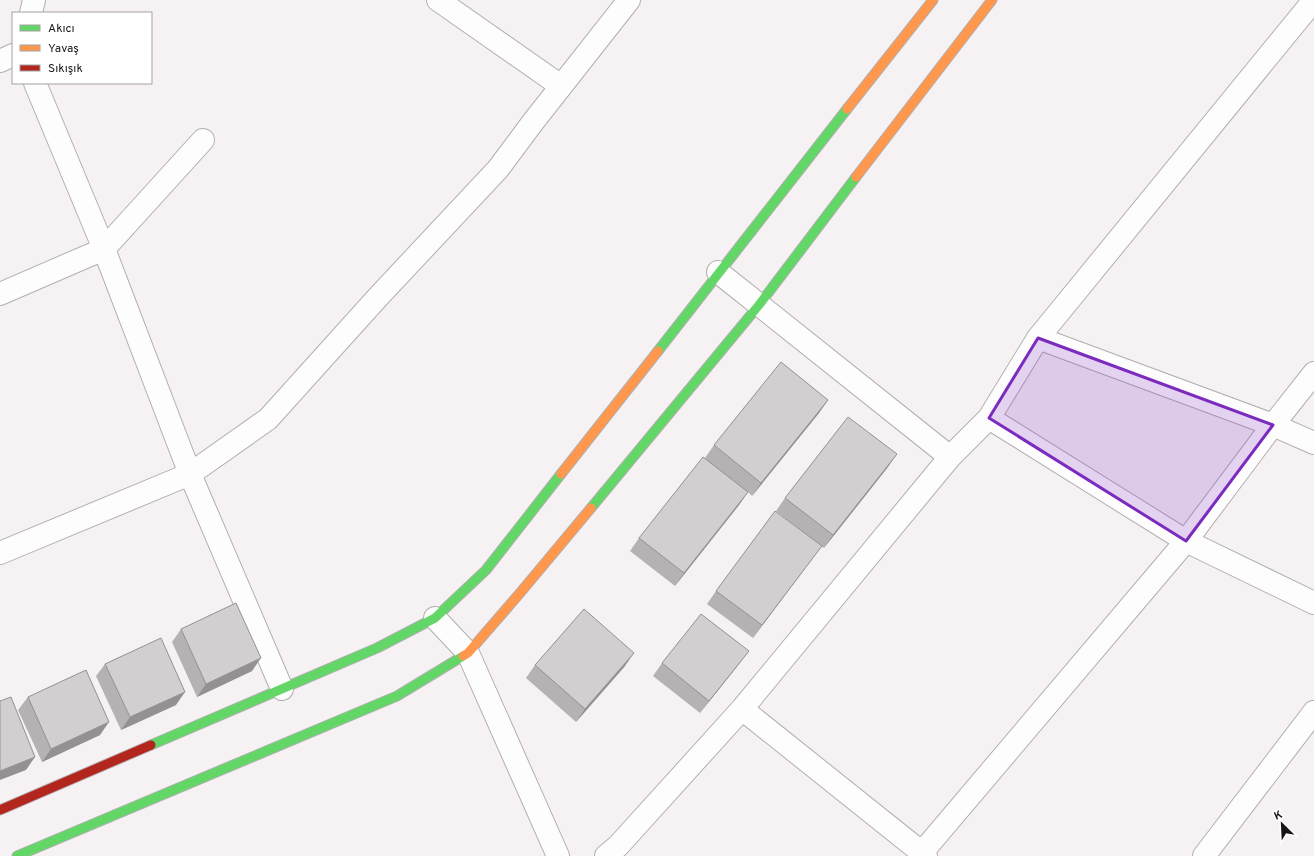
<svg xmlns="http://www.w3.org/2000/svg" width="1314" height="856" viewBox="0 0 1314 856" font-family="Overpass,sans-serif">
<rect width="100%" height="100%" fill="#f6f2f3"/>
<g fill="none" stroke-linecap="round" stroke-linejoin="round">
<g stroke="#b2afaf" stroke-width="24">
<path id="street" d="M 438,0 L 561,86
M 31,13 L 34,0
M 0,61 L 13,55
M 35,83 L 104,249 L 190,474 L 282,689
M 718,272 L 950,457
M 0,294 L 104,249 L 203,140
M 1038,338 L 1273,425 L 1314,443
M 989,418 L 1186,541 L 1314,603
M 0,553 L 190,474 L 268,419 L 378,297 L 498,169 L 533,122 L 629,0
M 435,618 L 468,653 L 558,856
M 742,709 L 926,856
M 606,856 L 618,846 L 742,709 L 950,457 L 989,418 L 1038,338 L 1314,0
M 919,856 L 1186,541 L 1273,425 L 1314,373
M 1204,856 L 1314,712"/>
</g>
<g stroke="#b2afaf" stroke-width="11">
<path id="fast" d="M 658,351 L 847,109
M 591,508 L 759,305 L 856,177
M 151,745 L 377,648 L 435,618 L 486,570 L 561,474
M 17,856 L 397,696 L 463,656"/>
</g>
<g stroke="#b2afaf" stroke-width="11">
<path id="slow" d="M 847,109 L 933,0
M 856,177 L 992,0
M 561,474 L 658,351
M 463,656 L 468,653 L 520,593 L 591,508"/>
</g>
<g stroke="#b2afaf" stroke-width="11">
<path id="jam" d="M 0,810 L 151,745"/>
</g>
<use href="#street" stroke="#fefdfd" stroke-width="22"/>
<use href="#fast" stroke="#63d668" stroke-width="9"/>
<use href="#slow" stroke="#ff974d" stroke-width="9"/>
<use href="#jam" stroke="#b3261e" stroke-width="9"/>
</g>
<path fill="#b5b2b3" d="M 828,400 L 819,413 L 752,496 L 748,492 L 739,505 L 675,586 L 630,551 L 639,538 L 705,458 L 714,445 Z
M 888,467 L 824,548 L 821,546 L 753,638 L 707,604 L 716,591 L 802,531 L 776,511 L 785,498 Z
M 181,629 L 252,671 L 197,697 L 172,642 Z
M 662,663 L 739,664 L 700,713 L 653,676 Z
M 105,664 L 176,705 L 121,730 L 96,676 Z
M 535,665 L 625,666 L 576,722 L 526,678 Z
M 28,697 L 100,735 L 42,762 L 18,710 Z"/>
<path fill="#939192" d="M 828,400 L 819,413 L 752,496 L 761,483 Z
M 897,454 L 888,467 L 824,548 L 833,535 Z
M 748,492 L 739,505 L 675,586 L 684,573 Z
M 822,546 L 753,638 L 762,625 Z
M 749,651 L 739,664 L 700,713 L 709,701 Z
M 634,653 L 625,666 L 576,722 L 585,709 Z
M 261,658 L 252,671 L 197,697 L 206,684 Z
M 185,692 L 176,705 L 121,730 L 130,717 Z
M 109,722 L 100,735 L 42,762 L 51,749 Z
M 35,757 L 26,770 L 0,780 L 0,771 Z"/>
<path fill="#d2cfd0" stroke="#939192" d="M 781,362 L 828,400 L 761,483 L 714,445 Z
M 848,417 L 897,454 L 833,535 L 785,498 Z
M 703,457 L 748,492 L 684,573 L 639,538 Z
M 775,511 L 822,546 L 762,625 L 716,591 Z
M 236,603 L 261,658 L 206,684 L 181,629 Z
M 584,609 L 634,653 L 585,709 L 535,665 Z
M 701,614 L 749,651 L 709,701 L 662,663 Z
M 161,638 L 185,692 L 130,717 L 105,664 Z
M 86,670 L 109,722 L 51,749 L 28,697 Z
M 11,697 L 35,757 L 0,771 L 0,701 Z"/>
<path fill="#7b2cbf" fill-opacity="0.2" stroke="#7b2cbf" stroke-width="3" stroke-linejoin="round" d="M 1038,338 L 1273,425 L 1186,541 L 989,418 Z"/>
<rect x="12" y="12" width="140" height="72" fill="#ffffff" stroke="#a2a1a1"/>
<rect x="20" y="25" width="20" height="6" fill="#63d668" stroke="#a2a1a1"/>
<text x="48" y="32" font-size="12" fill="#171415">Akıcı</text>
<rect x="20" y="45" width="20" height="6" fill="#ff974d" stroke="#a2a1a1"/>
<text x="48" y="52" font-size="12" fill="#171415">Yavaş</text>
<rect x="20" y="65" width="20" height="6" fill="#b3261e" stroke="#a2a1a1"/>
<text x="48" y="72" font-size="12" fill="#171415">Sıkışık</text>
<g transform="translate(1282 824) rotate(336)" stroke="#ffffff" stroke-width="3" paint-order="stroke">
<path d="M0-3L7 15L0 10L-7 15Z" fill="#171415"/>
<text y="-6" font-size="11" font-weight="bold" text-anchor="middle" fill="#171415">K</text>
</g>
</svg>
